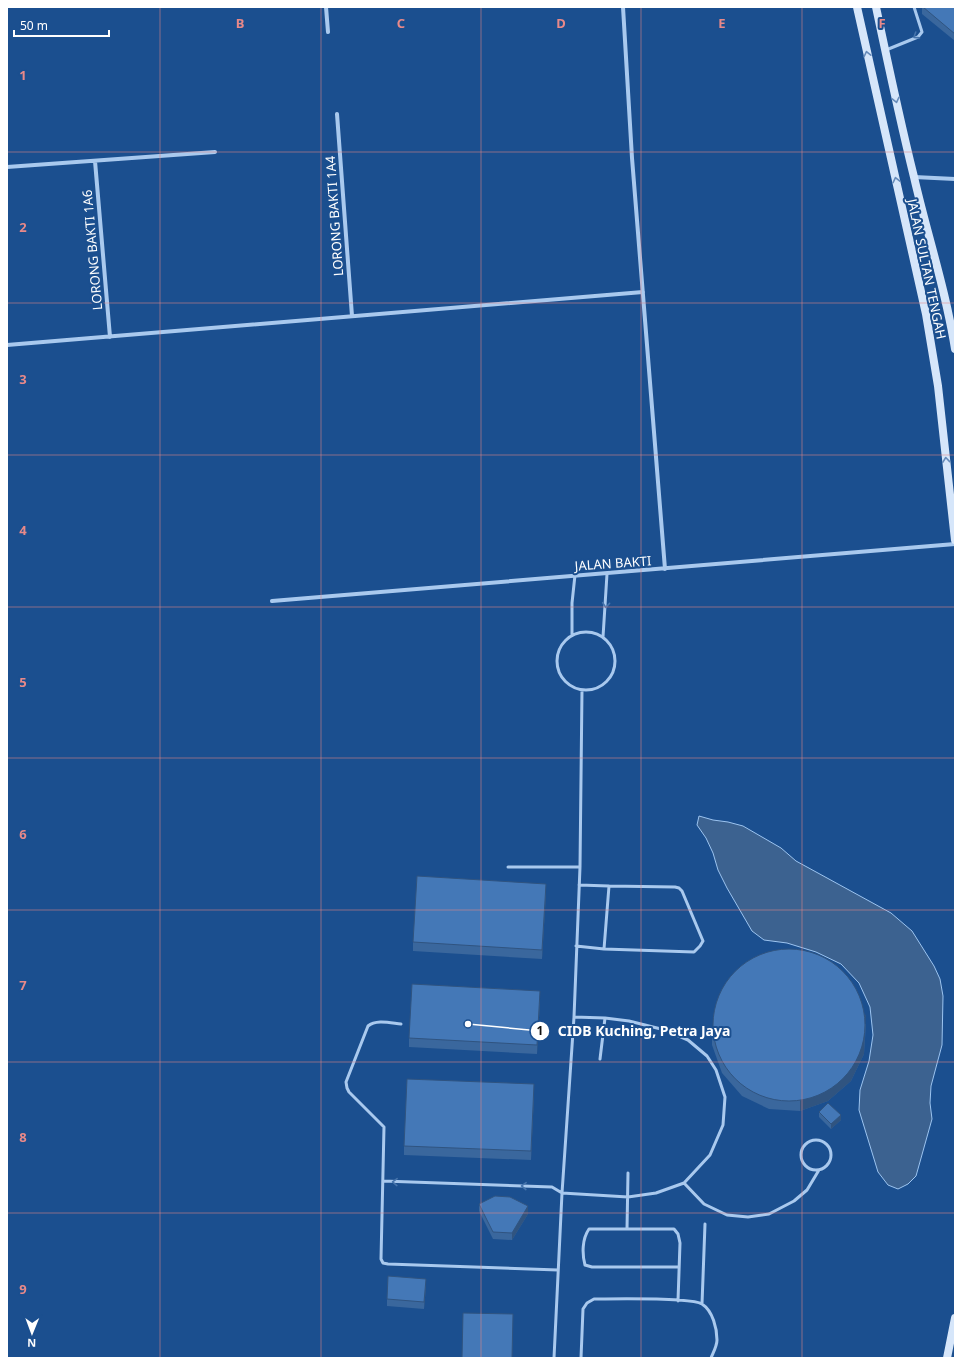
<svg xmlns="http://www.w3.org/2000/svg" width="962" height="1365" viewBox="0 0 962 1365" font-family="'Noto Sans',sans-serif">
<rect width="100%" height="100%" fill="#1b4f8f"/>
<path fill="#3c6290" stroke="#9cc4f0" d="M 699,816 L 713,820 L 728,822 L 743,826 L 781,848 L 796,861 L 891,913 L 912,931 L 934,966 L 940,979 L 943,996 L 942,1045 L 931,1086 L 930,1103 L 932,1119 L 916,1176 L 908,1184 L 898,1189 L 888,1185 L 878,1172 L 859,1110 L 860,1090 L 869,1061 L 873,1035 L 870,1007 L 859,983 L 841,964 L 816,952 L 787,943 L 764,940 L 752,931 L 727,888 L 718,870 L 713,853 L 706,838 L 697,825 Z"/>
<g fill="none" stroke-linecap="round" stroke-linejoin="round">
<path stroke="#a9c9ee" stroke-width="3" d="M 886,50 L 918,37 L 922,32 L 914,7
M557 661a29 29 0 1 1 58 0a29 29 0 1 1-58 0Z
M 572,635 L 572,603 L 575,575
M 603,637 L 607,574
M 508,867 L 580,867
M 579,885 L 609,886
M 576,946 L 604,949 L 609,886 L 675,887 L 679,888 L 682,891 L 703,941 L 700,946 L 694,952 L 604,949
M 574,1017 L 605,1018 L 600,1059
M 605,1018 L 629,1021 L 665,1030 L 688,1040 L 707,1056 L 716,1070 L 725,1097 L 723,1125 L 710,1155 L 684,1183
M 401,1024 C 391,1023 376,1019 368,1026 L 346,1082 L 347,1088 L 349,1092 L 384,1127 L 381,1259 L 383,1263 L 388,1264 L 558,1270
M801 1155a15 15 0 1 1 30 0a15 15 0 1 1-30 0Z
M 383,1181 L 552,1187 L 562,1193 L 628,1197 L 656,1193 L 684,1183 L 704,1204 L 727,1215 L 748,1217 L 769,1214 L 794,1201 L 807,1190 L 819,1170
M 627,1229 L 628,1173
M 678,1301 L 680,1243 L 678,1234 L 674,1229 L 589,1229 C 582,1239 582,1254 585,1265 L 592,1267 L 679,1267
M 702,1304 L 705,1224
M 554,1358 L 562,1193 L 574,1017 L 580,867 L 582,690
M 581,1358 L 583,1309 L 587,1303 L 594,1299 C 612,1299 691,1297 702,1304 C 713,1311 717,1329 717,1340 C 717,1346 713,1353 711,1358"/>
<path stroke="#a9c9ee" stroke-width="4" d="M 326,7 L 328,32
M 623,7 L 632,158 L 665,569
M 337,114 L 352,316
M 95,161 L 110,337
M 7,167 L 215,152
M 914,177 L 955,179
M 7,345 L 643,292
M 272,601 L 955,544"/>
<path stroke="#d6e6fa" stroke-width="8" d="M 857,7 L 926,314 L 938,386 L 955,540
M 876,7 C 888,64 900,121 914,177 C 927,234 946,290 955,349
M 947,1358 L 955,1318"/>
</g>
<path fill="#3a679d" d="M 922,7 L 955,7 L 955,41 L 922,14 Z
M 546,893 L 542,959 L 413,951 L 413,942 Z
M 540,1000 L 537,1054 L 409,1047 L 409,1038 Z
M 866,1024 L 864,1054 L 851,1081 L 828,1101 L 800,1111 L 769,1109 L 742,1096 L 722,1073 L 712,1045 L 712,1035 Z
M 534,1094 L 531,1160 L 404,1155 L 404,1146 Z
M 819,1112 L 841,1120 L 831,1129 L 819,1117 Z
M 479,1204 L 528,1214 L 512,1240 L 493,1239 L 479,1211 Z
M 426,1286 L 424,1309 L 387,1306 L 387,1299 Z"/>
<path fill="#305480" d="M 546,884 L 546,893 L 542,959 L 542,950 Z
M 540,991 L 540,1000 L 537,1054 L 537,1045 Z
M 866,1014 L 864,1054 L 851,1081 L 828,1101 L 800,1111 L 800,1101 Z
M 534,1084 L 534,1094 L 531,1160 L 531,1151 Z
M 841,1115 L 841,1120 L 831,1129 L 831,1124 Z
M 528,1206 L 528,1214 L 512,1240 L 512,1233 Z
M 426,1279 L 426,1286 L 424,1309 L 424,1302 Z"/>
<path fill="#4478b7" stroke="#305480" d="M 923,7 L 955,7 L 955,34 Z
M 417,876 L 546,884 L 542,950 L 413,942 Z
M713 1025a76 76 0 1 1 152 0a76 76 0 1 1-152 0Z
M 412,984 L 540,991 L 537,1045 L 409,1038 Z
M 407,1079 L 534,1084 L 531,1151 L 404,1146 Z
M 828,1103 L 841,1115 L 831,1124 L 819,1112 Z
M 495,1196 L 510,1197 L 528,1206 L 512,1233 L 493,1232 L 479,1204 Z
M 388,1276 L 426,1279 L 424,1302 L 387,1299 Z
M 463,1313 L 513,1314 L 512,1358 L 462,1358 Z"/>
<defs><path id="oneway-chevron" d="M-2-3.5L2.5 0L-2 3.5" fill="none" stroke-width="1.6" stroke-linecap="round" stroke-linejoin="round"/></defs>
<g stroke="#4674ac">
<use href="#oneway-chevron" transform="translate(916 36) rotate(147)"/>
<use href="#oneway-chevron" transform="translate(606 605) rotate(95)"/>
<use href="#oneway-chevron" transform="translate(395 1182) rotate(-178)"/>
<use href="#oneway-chevron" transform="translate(524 1186) rotate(-178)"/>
</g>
<g stroke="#668bba">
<use href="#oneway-chevron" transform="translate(867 54) rotate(-103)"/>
<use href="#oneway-chevron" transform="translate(896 100) rotate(77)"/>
<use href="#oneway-chevron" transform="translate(896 180) rotate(-103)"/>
<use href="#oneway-chevron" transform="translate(946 460) rotate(-96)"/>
</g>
<path fill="none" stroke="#e88989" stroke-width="1" stroke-opacity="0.55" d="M 160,7 L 160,1358M 321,7 L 321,1358M 481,7 L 481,1358M 641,7 L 641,1358M 802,7 L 802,1358M 7,152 L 955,152M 7,303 L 955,303M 7,455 L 955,455M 7,607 L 955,607M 7,758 L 955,758M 7,910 L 955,910M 7,1062 L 955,1062M 7,1213 L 955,1213"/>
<g text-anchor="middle" stroke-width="4" stroke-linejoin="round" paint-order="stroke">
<g font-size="13" fill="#fff" stroke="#1b4f8f">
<text transform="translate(334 216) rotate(-94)" y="5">LORONG BAKTI 1A4</text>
<text transform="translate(92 250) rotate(-95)" y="5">LORONG BAKTI 1A6</text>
<text transform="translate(927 269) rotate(78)" y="5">JALAN SULTAN TENGAH</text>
<text transform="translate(613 563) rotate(-4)" y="5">JALAN BAKTI</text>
</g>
</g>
<g font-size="13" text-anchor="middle" font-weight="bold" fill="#e88989" stroke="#1b4f8f" stroke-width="4" stroke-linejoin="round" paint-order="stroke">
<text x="240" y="28">B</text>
<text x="401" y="28">C</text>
<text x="561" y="28">D</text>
<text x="722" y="28">E</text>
<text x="882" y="28">F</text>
<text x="23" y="80">1</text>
<text x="23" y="232">2</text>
<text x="23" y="384">3</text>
<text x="23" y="535">4</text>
<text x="23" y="687">5</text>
<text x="23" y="839">6</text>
<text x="23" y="990">7</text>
<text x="23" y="1142">8</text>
<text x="23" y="1294">9</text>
</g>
<path fill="none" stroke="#fff" stroke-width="1.5" d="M468 1024L540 1031"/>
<g fill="#fff" stroke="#1b4f8f" stroke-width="1.5">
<circle cx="468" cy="1024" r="4"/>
<circle cx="540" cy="1031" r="10"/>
</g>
<g font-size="12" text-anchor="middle" font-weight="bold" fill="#111">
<text x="540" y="1035">1</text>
</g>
<g font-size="14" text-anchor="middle" font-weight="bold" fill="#fff" stroke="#1b4f8f" stroke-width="4" stroke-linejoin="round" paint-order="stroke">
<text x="644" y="1036">CIDB Kuching, Petra Jaya</text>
</g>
<rect width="962" height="1365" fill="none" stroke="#ffffff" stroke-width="16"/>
<g transform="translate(32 1333) rotate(181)" stroke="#1b4f8f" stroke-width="3" paint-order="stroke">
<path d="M0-3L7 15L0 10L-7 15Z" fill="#ffffff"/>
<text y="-6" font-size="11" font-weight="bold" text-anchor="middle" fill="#ffffff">N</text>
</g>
<path d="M14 30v6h95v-6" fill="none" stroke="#ffffff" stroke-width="2"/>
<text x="20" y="30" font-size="12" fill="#ffffff" stroke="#1b4f8f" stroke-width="3" paint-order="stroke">50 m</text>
</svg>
